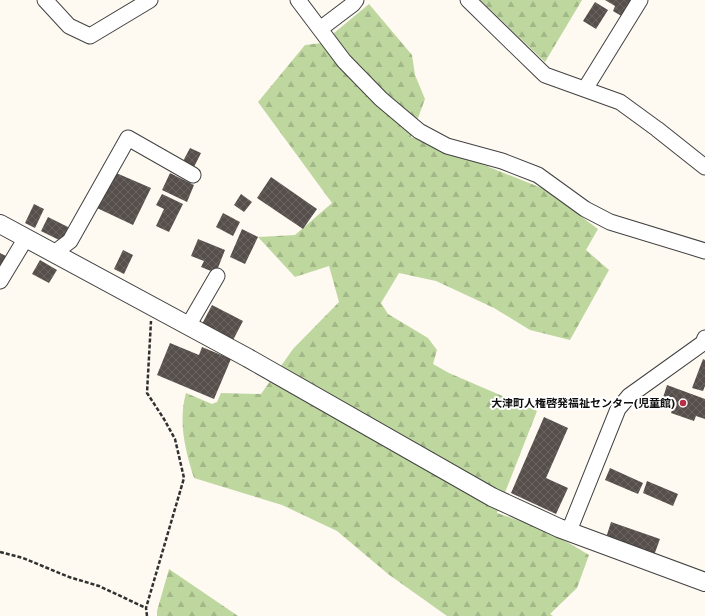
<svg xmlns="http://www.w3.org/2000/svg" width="705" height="616" viewBox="0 0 705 616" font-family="'Roboto Serif','Noto Sans JP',serif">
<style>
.forest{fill:url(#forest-firs)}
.building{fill:url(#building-cross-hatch)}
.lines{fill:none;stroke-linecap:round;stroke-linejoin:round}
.minor-casing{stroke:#424242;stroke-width:17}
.tertiary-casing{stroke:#424242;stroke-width:20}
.path{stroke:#313131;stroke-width:2.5;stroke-dasharray:4 2;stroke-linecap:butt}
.minor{stroke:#fff;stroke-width:15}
.tertiary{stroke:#fff;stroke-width:18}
.poi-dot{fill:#b63045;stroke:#fff;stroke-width:1.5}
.labels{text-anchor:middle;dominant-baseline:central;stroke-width:4;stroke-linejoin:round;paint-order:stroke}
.poi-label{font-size:11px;font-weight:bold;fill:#0f0f0f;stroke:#fff;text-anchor:end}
</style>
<defs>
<pattern id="forest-firs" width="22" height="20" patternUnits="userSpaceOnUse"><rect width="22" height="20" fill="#bed79e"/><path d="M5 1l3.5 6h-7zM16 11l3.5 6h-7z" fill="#a2b787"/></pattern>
<pattern id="building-cross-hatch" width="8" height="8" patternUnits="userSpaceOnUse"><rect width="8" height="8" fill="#574f4c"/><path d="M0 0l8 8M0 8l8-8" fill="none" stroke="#6a6461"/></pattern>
</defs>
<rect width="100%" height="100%" fill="#fefaf2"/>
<path class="forest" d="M480,0H582L545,62Z
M369,4L412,55L415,75L425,99L411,137L479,163L544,189L598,229L586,250L609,270L570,340L530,330L494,308L436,281L399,273L381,303L388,314L428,338L437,350L433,364L449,373L537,411L497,513C531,524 559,536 589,555L577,588L550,614L553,616H447L388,574L337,531L282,505L194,478C185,450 178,421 186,393L212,404L217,402L221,393L261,394L293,349L339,302L329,266L295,277L258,237L295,235L332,203L258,102L305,45L322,43Z
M169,569L238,616H157V611Z"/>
<path class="building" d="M605,0H633L623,17L613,11L615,6Z
M595,2L608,10L596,29L583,21Z
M190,148L201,153L192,171L181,165Z
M114,172L151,188L133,225L97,208Z
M170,173L194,185L187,202L162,190Z
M271,177L317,209L303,229L257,198Z
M162,194L183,204L169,232L156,226L164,209L156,205Z
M241,194L252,202L244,212L234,205Z
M34,204L44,209L35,228L25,223Z
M223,213L240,222L233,236L216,227Z
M48,217L70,228L63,242L41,231Z
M242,229L258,237L245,264L230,257Z
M198,239L225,250L216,273L201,267L204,261L191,256Z
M123,250L133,255L124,274L114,269Z
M0,253L8,257L0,270Z
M40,260L57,270L49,283L32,274Z
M212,305L243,321L232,342L201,326Z
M170,343L199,355L202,347L231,359L214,399L157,375Z
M703,359L705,360V386L703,391L692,388Z
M667,385L705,399V419L696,416L694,421L671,413L673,408L661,404Z
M544,417L568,428L546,478L568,488L556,514L511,493Z
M610,468L643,483L638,494L605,480Z
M647,481L678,494L673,506L643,493Z
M611,522L660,539L653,558L605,541Z"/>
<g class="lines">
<g class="minor-casing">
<path id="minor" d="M45,0L69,26L90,36L150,0
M298,0L344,61L381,99L419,131L447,146L502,161L538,175L585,209L610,222L705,251
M468,0L545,75L620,102L657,129L705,167
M320,29L353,4L356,0
M585,89L640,0
M54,253L70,241L128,138L193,175
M0,281L26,238
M188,326L217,276
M569,531L618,409L629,396L703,343L705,338"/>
</g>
<g class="tertiary-casing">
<path id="tertiary" d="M0,224L248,358L492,497L559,528L705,582"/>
</g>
<path class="path" d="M0,552L23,558L69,577L99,586L146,608
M147,616L146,608L184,478L175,439L164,419L147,393L151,321"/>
<use href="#minor" class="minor"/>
<use href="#tertiary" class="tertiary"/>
</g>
<circle class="poi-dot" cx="683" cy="403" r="4"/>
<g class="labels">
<g class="poi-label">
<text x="675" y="403">大津町人権啓発福祉センター(児童館)</text>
</g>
</g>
</svg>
